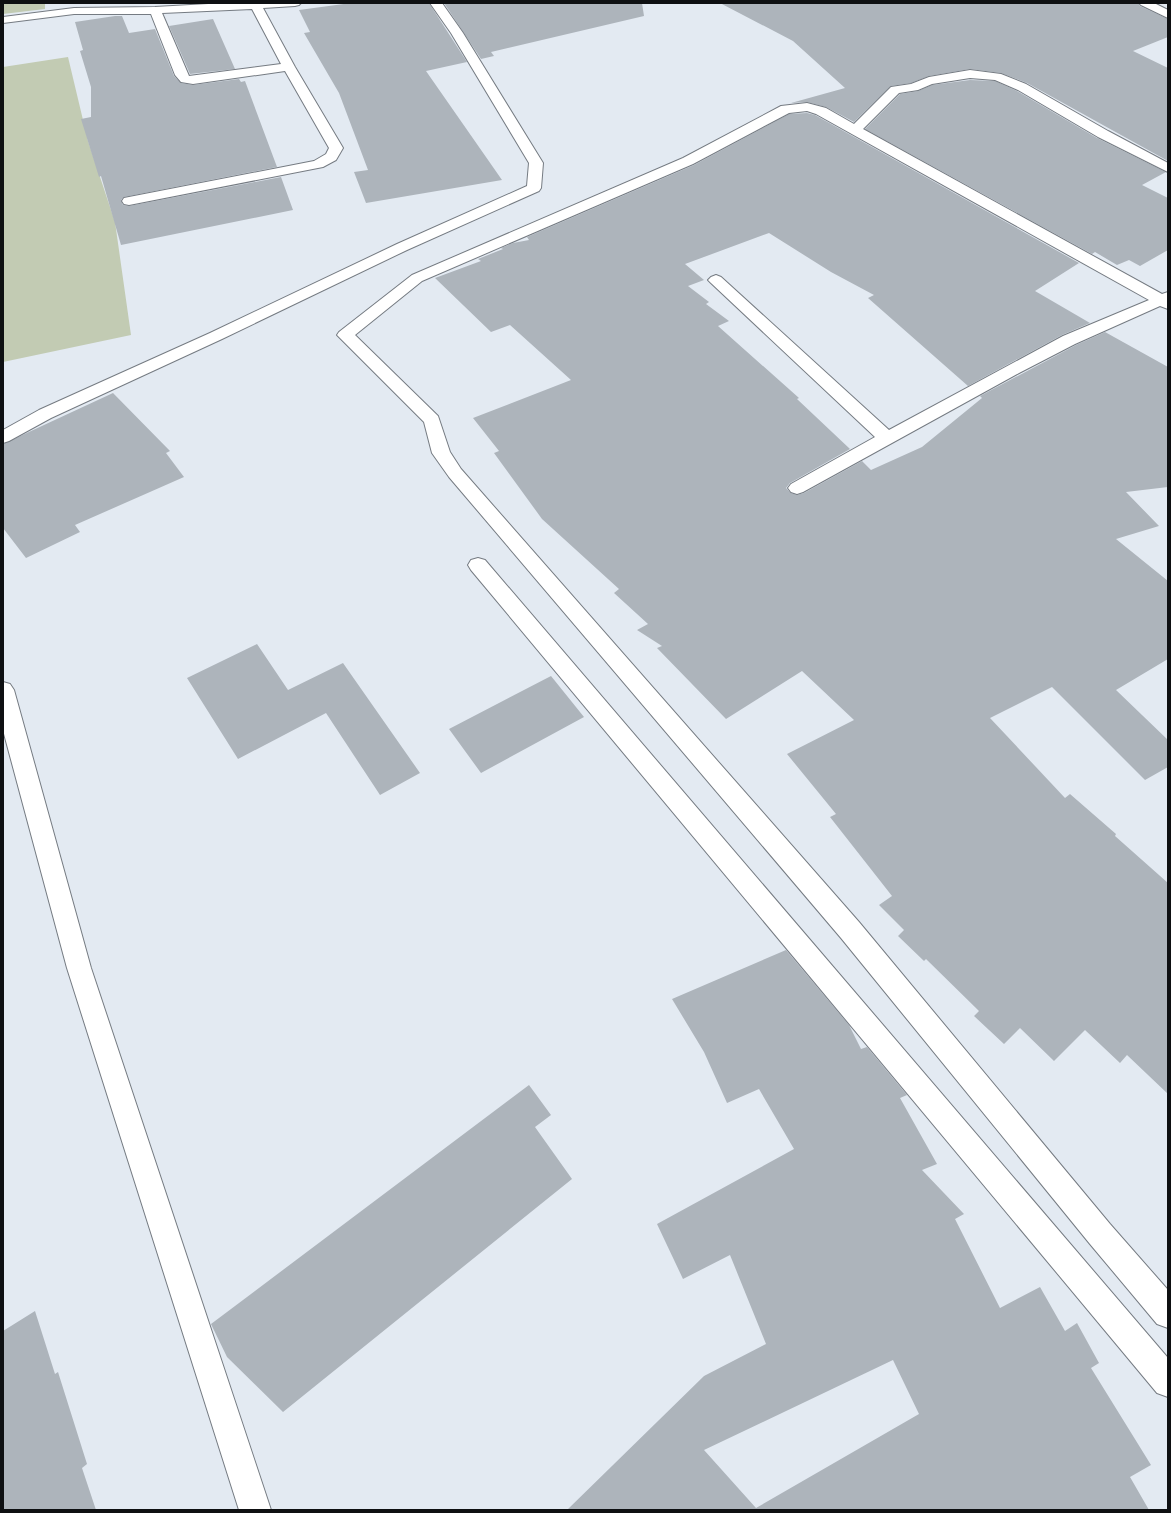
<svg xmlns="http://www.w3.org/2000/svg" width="1171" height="1513" viewBox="0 0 1171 1513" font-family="Signika,sans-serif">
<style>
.green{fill:#c2cbb3}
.building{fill:#adb4bb;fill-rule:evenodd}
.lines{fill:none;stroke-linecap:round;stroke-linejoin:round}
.minor-casing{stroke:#757b82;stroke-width:2}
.minor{fill:#fff;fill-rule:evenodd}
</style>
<rect width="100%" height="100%" fill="#e3eaf2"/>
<path class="green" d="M3,3H45V9L3,14Z
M68,57L88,141L115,222L131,335L3,362V67Z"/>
<path class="building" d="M351,3H429L467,62L426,71L502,180L366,203L354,172L368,170L339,93L304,33L310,32L299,10Z
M444,3H642L644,16L491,52L494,56L481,59Z
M720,3H1138L1140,6L1168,19V37L1133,51L1168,68V161L1027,83L1001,73L970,69L929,76L911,83L891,86L854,122L826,107L807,102L791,103L845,88L793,41Z
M115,16H122L129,33L155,29L174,76L181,83L193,85L239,79L241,82L245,81L277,167L124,197L121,200L123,205L129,206L281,177L293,210L121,245L101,176L99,177L81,119L91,117V87L80,51L83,50L75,22Z
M213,19L235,69L190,74L169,26Z
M970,80L995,81L1017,91L1097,138L1166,172L1142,185L1168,198V250L1140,266L1129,260L1117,265L1095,252L1092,254L865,129L900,94L918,91L932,85Z
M807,113L815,115L1079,263L1035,291L1090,323L1062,335L968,386L868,298L874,295L831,272L769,233L685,264L704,280L688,286L709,302L706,304L729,321L718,326L799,398L797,399L850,449L790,483L786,488L791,493L797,495L804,493L862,461L871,470L922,447L982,398L980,396L1076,345L1105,332L1168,367V487L1126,492L1159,526L1116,539L1168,581V659L1116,690L1168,740V767L1145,780L1052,687L990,718L1065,798L1070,794L1116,834L1115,836L1168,883V1094L1127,1055L1120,1063L1085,1030L1054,1061L1020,1028L1004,1044L974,1016L979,1011L926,959L924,961L898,936L904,930L879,905L892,896L830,817L836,814L787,754L854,720L802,671L726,719L657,648L662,646L637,630L648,624L614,593L619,589L542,519L494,453L499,451L473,418L571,380L510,325L491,332L435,278L481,261L478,259L503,249L501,248L513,243L529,240L527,237L694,165L789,114Z
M113,393L170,451L166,453L184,477L75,525L80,532L26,558L3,528V444Z
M257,644L288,690L343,663L420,773L380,795L326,713L238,759L187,678Z
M551,676L584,717L481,773L449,729Z
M786,950L849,1025L861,1049L867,1047L907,1095L900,1098L937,1164L922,1170L964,1214L955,1219L1000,1308L1040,1287L1065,1331L1077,1323L1099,1363L1091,1368L1151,1465L1130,1477L1149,1510H567L704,1376L766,1344L730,1255L683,1279L657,1224L794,1149L759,1089L727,1103L704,1052L672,999ZM893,1360L919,1414L756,1508L704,1450Z
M529,1085L551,1115L535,1127L572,1179L283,1412L227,1357L211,1324Z
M35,1311L55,1374L58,1372L87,1464L82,1468L96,1510H3V1331Z"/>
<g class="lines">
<g class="minor-casing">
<path id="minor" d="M226,3H301L299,5L295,6L263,8L295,67L343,148L336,160L323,167L129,205L124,204L122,201L124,198L129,197L314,161L326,154L329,148L285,71L193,84L181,82L175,75L151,14H74L3,23V17L74,8L155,7ZM252,9L281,64L189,76L162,13Z
M430,3H442L463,33L543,163L541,188L539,191L407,250L222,339L51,418L9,441L3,443V430L39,410L210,333L397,244L527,186L529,163L451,33Z
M1139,3H1154L1168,10V18L1141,5Z
M970,70L1001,74L1026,84L1108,131L1168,163V172L1098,137L1018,90L995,80L970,78L932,84L918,90L899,93L863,129L1162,294L1168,292V309L1160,306L1075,344L1019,373L803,492L797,494L791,492L788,488L791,484L875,437L711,283L708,280L711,277L716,275L721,277L889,430L1063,336L1149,300L816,114L807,111L789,113L693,164L422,281L355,335L438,416L450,452L461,469L859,922L1110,1224L1168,1290V1328L1157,1324L1090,1244L841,938L449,477L432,453L424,422L337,335L339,332L412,275L683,158L781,106L807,103L826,108L854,124L891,87L911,84L929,77Z
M478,558L485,560L1168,1358V1397L1157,1393L471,570L468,565L471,560Z
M3,682L10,684L14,690L91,968L271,1510H239L67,968L3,730Z"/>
</g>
<use href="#minor" class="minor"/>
</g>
<rect width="1171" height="1513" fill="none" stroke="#0e1012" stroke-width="8"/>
</svg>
